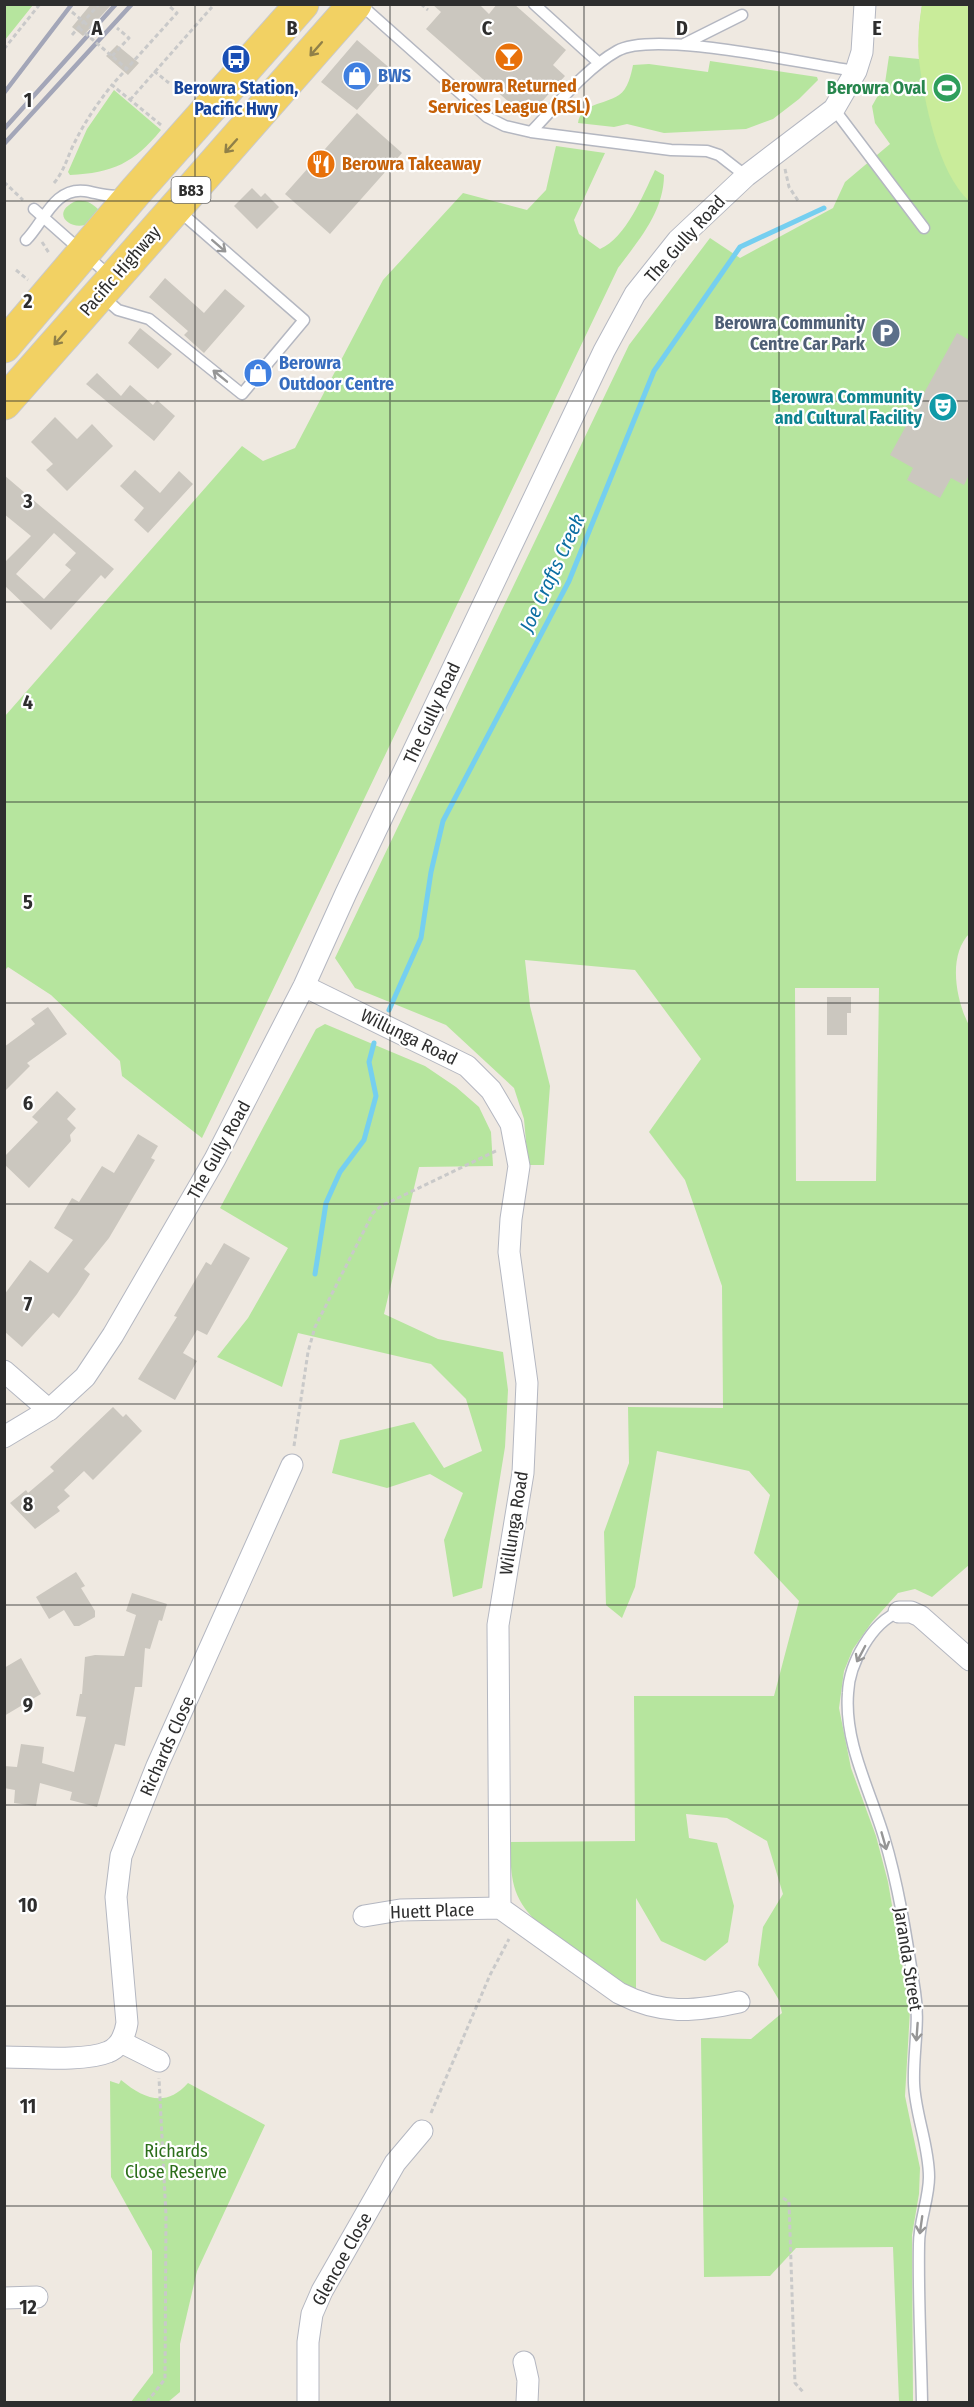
<svg xmlns="http://www.w3.org/2000/svg" width="974" height="2407" viewBox="0 0 974 2407" font-family="'Fira Sans Condensed',sans-serif">
<style>
.green{fill:#b6e59e;fill-rule:evenodd}
.pitch{fill:#c9ec9a}
.lines{fill:none;stroke-linecap:round;stroke-linejoin:round}
.stream{stroke:#75cff0;stroke-width:5}
.building{fill:#cbc7bf;fill-rule:evenodd}
.service-casing{stroke:#b4b7c1;stroke-width:13}
.minor-casing{stroke:#b4b7c1;stroke-width:23}
.primary-casing{stroke:#c9c9c9;stroke-width:35}
.path{stroke:#c9c9c9;stroke-width:3;stroke-dasharray:4.5 3;stroke-linecap:butt}
.service{stroke:#fff;stroke-width:10}
.minor{stroke:#fff;stroke-width:21}
.primary{stroke:#f2d163;stroke-width:33}
.rail{stroke:#a3a6b8;stroke-width:4.5}
.path-bridge{stroke:#c9c9c9;stroke-width:3;stroke-dasharray:4.5 3;stroke-linecap:butt}
.oneway{stroke:#908048}
.oneway2{stroke:#969696}
.grid{fill:none;stroke:#2e2e2e;stroke-width:1.5;stroke-opacity:0.55}
.labels{text-anchor:middle;dominant-baseline:central;stroke-width:4.5;stroke-linejoin:round;paint-order:stroke}
.shield{fill:#fff;stroke:#6d6d6d;stroke-width:1.5}
.shield-label{font-size:16px;font-weight:bold;fill:#2e2e2e}
.shop-label{font-size:18px;font-weight:bold;fill:#366cbe;stroke:#fff;text-anchor:start}
.food-label{font-size:18px;font-weight:bold;fill:#c56008;stroke:#fff}
.transit-label{font-size:18px;font-weight:bold;fill:#164399;stroke:#fff}
.leisure-label{font-size:18px;font-weight:bold;fill:#27864d;stroke:#fff;text-anchor:end}
.street-label{font-size:18px;fill:#2e2e2e;stroke:#fff}
.service-label{font-size:18px;font-weight:bold;fill:#4e5e75;stroke:#fff;text-anchor:end}
.culture-label{font-size:18px;font-weight:bold;fill:#0d838f;stroke:#fff;text-anchor:end}
.park-label{font-size:18px;fill:#2c6e1b;stroke:#fff}
.water-label{font-size:20px;font-style:italic;fill:#0d6fa3;stroke:#fff}
.grid-label{font-size:20px;text-anchor:middle;font-weight:bold;fill:#2e2e2e;stroke:#fff;stroke-width:4.5;stroke-linejoin:round;paint-order:stroke}
</style>
<rect width="100%" height="100%" fill="#efe9e1"/>
<path class="green" d="M5,4L33,5L5,40L4,5Z
M922,5H969L970,933C947,955 956,1002 970,1027L969,1565L932,1597L915,1589L898,1593L872,1622L853,1649L844,1671L839,1708L851,1768L876,1836L888,1882L910,2010L905,2096L920,2168L919,2194L912,2235L913,2402H899L893,2247L796,2248L770,2276L704,2277L701,2038L751,2039L782,2013L779,2000L758,1965L763,1927L783,1894L767,1841L727,1818L686,1814L689,1838L717,1843L734,1906L728,1942L705,1961L661,1941L636,1898V1990L621,1983L538,1923C511,1897 511,1878 510,1842L635,1841L634,1696H774L799,1601L754,1553L770,1495L749,1471L657,1451L635,1587L622,1618L606,1605L604,1532L629,1463L628,1407L723,1408L722,1286L685,1180L649,1132L701,1059L635,970L525,960L530,1006L550,1086L544,1165H528L524,1119L514,1088L446,1025L355,988L335,958L629,345L710,238L740,258L833,208L845,182L890,144L875,123L872,106L885,83L889,56L919,59V28ZM795,988H879L876,1181H796Z
M710,61L817,77L818,80L799,99L773,119L746,129L664,133L627,124L614,127L578,123C581,103 604,105 619,95C628,89 631,75 633,65L649,64L708,72Z
M114,90L161,130C134,163 113,173 70,175L68,172L87,129Z
M556,146L605,153L574,220L579,234L600,249C626,238 643,195 655,170L664,175C664,211 639,240 618,268L202,1138L122,1076L120,1061L51,995L8,967L5,970V716L242,446L263,461L295,448L383,280L463,193L527,210L546,190Z
M76,201C87,200 92,203 100,211C97,215 94,219 91,222C74,234 47,214 76,201Z
M325,1024L425,1066L456,1087L479,1107L491,1132L493,1166L419,1167L384,1314L438,1339L503,1352L508,1390L505,1447L482,1588L453,1597L444,1540L463,1493L430,1474L387,1488L332,1473L340,1440L414,1422L444,1468L482,1451L466,1399L431,1364L298,1333L282,1387L217,1357L248,1318L288,1248L220,1208L316,1029Z
M121,2080C144,2099 166,2108 188,2083L265,2125L197,2271L180,2344V2392L168,2402H131L153,2373L152,2251L111,2177L110,2081L119,2084Z"/>
<path class="pitch" d="M922,5H969V201C938,173 924,101 919,60C917,41 919,23 922,5Z"/>
<g class="lines">
<path class="stream" d="M389,1010L421,938L431,872L443,821L569,581L654,371L740,247L824,208
M315,1274L326,1203L340,1172L364,1140L376,1096L369,1062L374,1043"/>
</g>
<path class="building" d="M91,4H112L83,36L72,27Z
M432,4H479L489,14L497,4H514L566,50L553,65L565,76L527,118L426,29L441,12Z
M357,40L392,70L357,110L321,82Z
M117,45L139,63L128,75L106,56Z
M357,113L402,153L330,234L285,194Z
M252,188L261,197L265,193L279,207L257,229L234,206Z
M165,278L204,313L225,289L245,306L204,353L184,335L188,331L149,297Z
M140,328L172,354L158,369L128,343Z
M957,333L969,340V475L964,485L951,478L940,498L907,480L913,468L890,455Z
M97,373L121,396L130,385L153,405L157,400L175,416L154,441L86,384Z
M55,417L77,439L92,424L113,446L67,491L46,470L53,464L31,442Z
M135,470L160,493L179,471L193,484L148,533L134,520L144,508L120,486Z
M4,475L114,569L105,579L101,575L51,630L4,585V563L31,536L4,514ZM54,533L76,553L65,565L71,570L44,599L16,574Z
M827,997H851V1013H847V1035H827Z
M48,1007L67,1034L27,1063L30,1066L4,1092V1047L35,1024L31,1019Z
M57,1091L76,1109L67,1119L76,1128L70,1135L71,1141L29,1188L4,1164V1157L38,1122L32,1117Z
M138,1134L158,1146L151,1158L155,1160L109,1238L84,1269L90,1274L77,1294L59,1318L53,1313L22,1347L4,1331V1295L30,1260L48,1273L73,1240L54,1228L72,1198L79,1202L102,1166L114,1173Z
M224,1243L250,1258L207,1335L197,1330L183,1353L197,1361L175,1400L138,1379L177,1317L174,1316L206,1262L211,1265Z
M113,1407L123,1417L126,1414L142,1431L93,1480L84,1471L64,1490L70,1496L57,1507L60,1511L35,1529L10,1503L26,1490L28,1493L54,1471L50,1467Z
M76,1572L85,1586L81,1588L95,1611V1617L79,1626H74L64,1610L49,1619L36,1597Z
M132,1593L167,1604L162,1621L159,1620L150,1649L145,1648L142,1687H135L125,1746L115,1744L97,1807L70,1800L72,1792L40,1783L36,1806L14,1803L15,1790L4,1788V1766L17,1767L21,1744L44,1747L42,1763L74,1772L86,1717L76,1716L80,1694H82L85,1657L95,1655L124,1656L136,1615L126,1611Z
M21,1658L41,1694L4,1716V1668Z"/>
<g class="lines">
<g class="service-casing">
<path id="service" d="M360,4L487,117L505,126L531,132L671,150L707,151L719,155L746,176
M534,4L599,63
M684,44L742,15
M834,109L924,228
M531,132C557,105 585,69 617,51C655,29 808,65 856,71
M34,209L112,278
M26,240C44,222 54,187 85,191C98,193 109,198 123,195
M103,297L118,310L149,319L242,394L304,320L178,210
M899,1612C872,1622 849,1664 848,1693C844,1743 870,1790 884,1837C899,1887 907,1941 915,1992C920,2023 913,2052 914,2083C915,2114 929,2145 929,2177C929,2199 919,2221 919,2244C918,2297 921,2350 922,2402"/>
</g>
<g class="minor-casing">
<path id="minor" d="M304,986L467,1066L491,1090L511,1124L519,1166L511,1219L509,1252L527,1383L523,1473L498,1625L500,1908L619,1993C662,2015 693,2012 739,2002
M4,1371L49,1410
M4,1437L49,1410L85,1377L113,1335L215,1159L304,986L346,893L604,351L635,294L678,240L746,176L834,109L856,71L862,52L865,4
M899,1612H911L920,1616L970,1660
M364,1916L400,1910L500,1908
M121,2042L159,2061
M4,2057C32,2057 84,2062 108,2052C121,2047 125,2035 127,2023L116,1897L121,1856L157,1766L292,1465
M4,2298L37,2297
M524,2362L528,2380L527,2402
M308,2402V2342L312,2314L322,2291L395,2163L422,2131"/>
</g>
<g class="primary-casing">
<path id="primary" d="M4,346L136,191L302,4
M4,403L355,4"/>
</g>
<path class="path" d="M421,4L428,10
M72,12L91,28
M72,35L99,4
M4,49L40,4
M112,56L129,38L117,28
M154,71L169,83
M130,100L212,7
M161,125L112,85L177,13L167,4
M785,169L789,187L799,202
M4,182L23,200
M54,183C63,172 66,162 71,150C82,126 96,105 112,85
M42,242L49,253
M16,270L28,280
M294,1446L308,1352L315,1327L373,1213L381,1206L498,1150
M431,2113L490,1975L509,1939
M783,2198L789,2202L795,2383L803,2392
M147,2402L165,2379L166,2216L159,2078"/>
<use href="#service" class="service"/>
<use href="#minor" class="minor"/>
<use href="#primary" class="primary"/>
<path class="rail" d="M4,93L72,4
M4,129L116,4
M4,144L132,4"/>
<path class="path-bridge" d="M79,28L127,69"/>
</g>
<defs><path id="oneway-shaft" d="M-6 0H5M1.5-3L5.5 0L1.5 3" fill="none" stroke-width="1.6" stroke-linecap="round" stroke-linejoin="round" transform="scale(1.5)"/></defs>
<g class="oneway">
<use href="#oneway-shaft" transform="translate(316 49) rotate(131)"/>
<use href="#oneway-shaft" transform="translate(231 146) rotate(132)"/>
<use href="#oneway-shaft" transform="translate(60 338) rotate(131)"/>
</g>
<g class="oneway2">
<use href="#oneway-shaft" transform="translate(219 246) rotate(41)"/>
<use href="#oneway-shaft" transform="translate(220 376) rotate(-141)"/>
<use href="#oneway-shaft" transform="translate(861 1654) rotate(118)"/>
<use href="#oneway-shaft" transform="translate(884 1841) rotate(74)"/>
<use href="#oneway-shaft" transform="translate(917 2032) rotate(94)"/>
<use href="#oneway-shaft" transform="translate(921 2225) rotate(98)"/>
</g>
<path class="grid" d="M195,4V2402M390,4V2402M584,4V2402M779,4V2402M4,201H970M4,401H970M4,602H970M4,802H970M4,1003H970M4,1204H970M4,1404H970M4,1605H970M4,1805H970M4,2006H970M4,2206H970"/>
<defs>
<g id="bar-disc" transform="scale(1.5)"><circle r="9.5" fill="#e8710a" stroke="#fff"/><path d="M-6-5H6L.8 .8V4.5H3.5V6h-7V4.5H-.8V.8Z" fill="#fff"/></g>
<g id="bus-disc" transform="scale(1.5)"><circle r="9.5" fill="#1a4fb4" stroke="#fff"/><path d="M-5-6H5V4H4V6H2V4H-2V6H-4V4H-5ZM-3.5-4V0h7V-4ZM-3.5 1.2v1.5H-2V1.2ZM2 1.2v1.5H3.5V1.2Z" fill="#fff"/></g>
<g id="shop-disc" transform="scale(1.5)"><circle r="9.5" fill="#3f7fe0" stroke="#fff"/><path d="M-5-2.5h2.3a2.7 3.5 0 0 1 5.4 0H5L5.5 6h-11ZM-1.5-2.5h3a1.5 2.3 0 0 0-3 0Z" fill="#fff"/></g>
<g id="stadium-disc" transform="scale(1.5)"><circle r="9.5" fill="#2e9e5b" stroke="#fff"/><path d="M0-5a6.5 5 0 1 0 0 10a6.5 5 0 1 0 0-10ZM-3.5-1.8h7v3.6h-7Z" fill="#fff"/></g>
<g id="restaurant-disc" transform="scale(1.5)"><circle r="9.5" fill="#e8710a" stroke="#fff"/><path d="M-5-6h1v4h1v-4h1v4h1v-4h1v5L-1.5 .5V6h-2V.5L-5-1ZM5-6V6H3V1.5H1.5Q1.5-4 5-6Z" fill="#fff"/></g>
<g id="parking-disc" transform="scale(1.5)"><circle r="9.5" fill="#5c6f8a" stroke="#fff"/><path d="M-3.5-5.5H1a3.5 3.5 0 0 1 0 7H-1V5.5H-3.5ZM-1-3.4V-.6H.8a1.4 1.4 0 0 0 0-2.8Z" fill="#fff"/></g>
<g id="theatre-disc" transform="scale(1.5)"><circle r="9.5" fill="#0f9aa8" stroke="#fff"/><path d="M-5-5.5Q0-4 5-5.5V0Q5 5 0 6Q-5 5-5 0ZM-3.3-2.5H-1v1.5H-3.3ZM1-2.5H3.3v1.5H1ZM-2.8 1Q0 5.5 2.8 1Z" fill="#fff"/></g>
</defs>
<g fill-rule="evenodd">
<use href="#bar-disc" x="509" y="57"/>
<use href="#bus-disc" x="236" y="59"/>
<use href="#shop-disc" x="357" y="76"/>
<use href="#stadium-disc" x="947" y="88"/>
<use href="#restaurant-disc" x="321" y="164"/>
<use href="#parking-disc" x="886" y="333"/>
<use href="#shop-disc" x="258" y="373"/>
<use href="#theatre-disc" x="943" y="407"/>
</g>
<g class="labels">
<rect class="shield" x="171.5" y="177" width="39" height="26" rx="4.5"/>
<g class="shield-label">
<text x="191" y="190">B83</text>
</g>
<g class="shop-label">
<text x="378" y="76">BWS</text>
<text x="279" y="363">Berowra<tspan x="279" dy="21">Outdoor Centre</tspan></text>
</g>
<g class="food-label">
<text x="509" y="86">Berowra Returned<tspan x="509" dy="21">Services League (RSL)</tspan></text>
<text x="342" y="164" text-anchor="start">Berowra Takeaway</text>
</g>
<g class="transit-label">
<text x="236" y="88">Berowra Station,<tspan x="236" dy="21">Pacific Hwy</tspan></text>
</g>
<g class="leisure-label">
<text x="926" y="88">Berowra Oval</text>
</g>
<g class="street-label">
<text transform="translate(685 239) rotate(-48)">The Gully Road</text>
<text transform="translate(120 271) rotate(-49)">Pacific Highway</text>
<text transform="translate(432 713) rotate(-65)">The Gully Road</text>
<text transform="translate(409 1037) rotate(26)">Willunga Road</text>
<text transform="translate(219 1150) rotate(-61)">The Gully Road</text>
<text transform="translate(514 1523) rotate(-81)">Willunga Road</text>
<text transform="translate(167 1746) rotate(-66)">Richards Close</text>
<text transform="translate(432 1911) rotate(-2)">Huett Place</text>
<text transform="translate(908 1959) rotate(81)">Jaranda Street</text>
<text transform="translate(342 2259) rotate(-61)">Glencoe Close</text>
</g>
<g class="service-label">
<text x="865" y="323">Berowra Community<tspan x="865" dy="21">Centre Car Park</tspan></text>
</g>
<g class="culture-label">
<text x="922" y="397">Berowra Community<tspan x="922" dy="21">and Cultural Facility</tspan></text>
</g>
<g class="park-label">
<text x="176" y="2151">Richards<tspan x="176" dy="21">Close Reserve</tspan></text>
</g>
<g class="water-label">
<text transform="translate(552 573) rotate(-65)">Joe Crafts Creek</text>
</g>
</g>
<g class="grid-label">
<text x="97" y="35">A</text>
<text x="292" y="35">B</text>
<text x="487" y="35">C</text>
<text x="682" y="35">D</text>
<text x="877" y="35">E</text>
<text x="28" y="107">1</text>
<text x="28" y="308">2</text>
<text x="28" y="508">3</text>
<text x="28" y="709">4</text>
<text x="28" y="909">5</text>
<text x="28" y="1110">6</text>
<text x="28" y="1311">7</text>
<text x="28" y="1511">8</text>
<text x="28" y="1712">9</text>
<text x="28" y="1912">10</text>
<text x="28" y="2113">11</text>
<text x="28" y="2314">12</text>
</g>
<rect width="974" height="2407" fill="none" stroke="#2e2e2e" stroke-width="12"/>
</svg>
